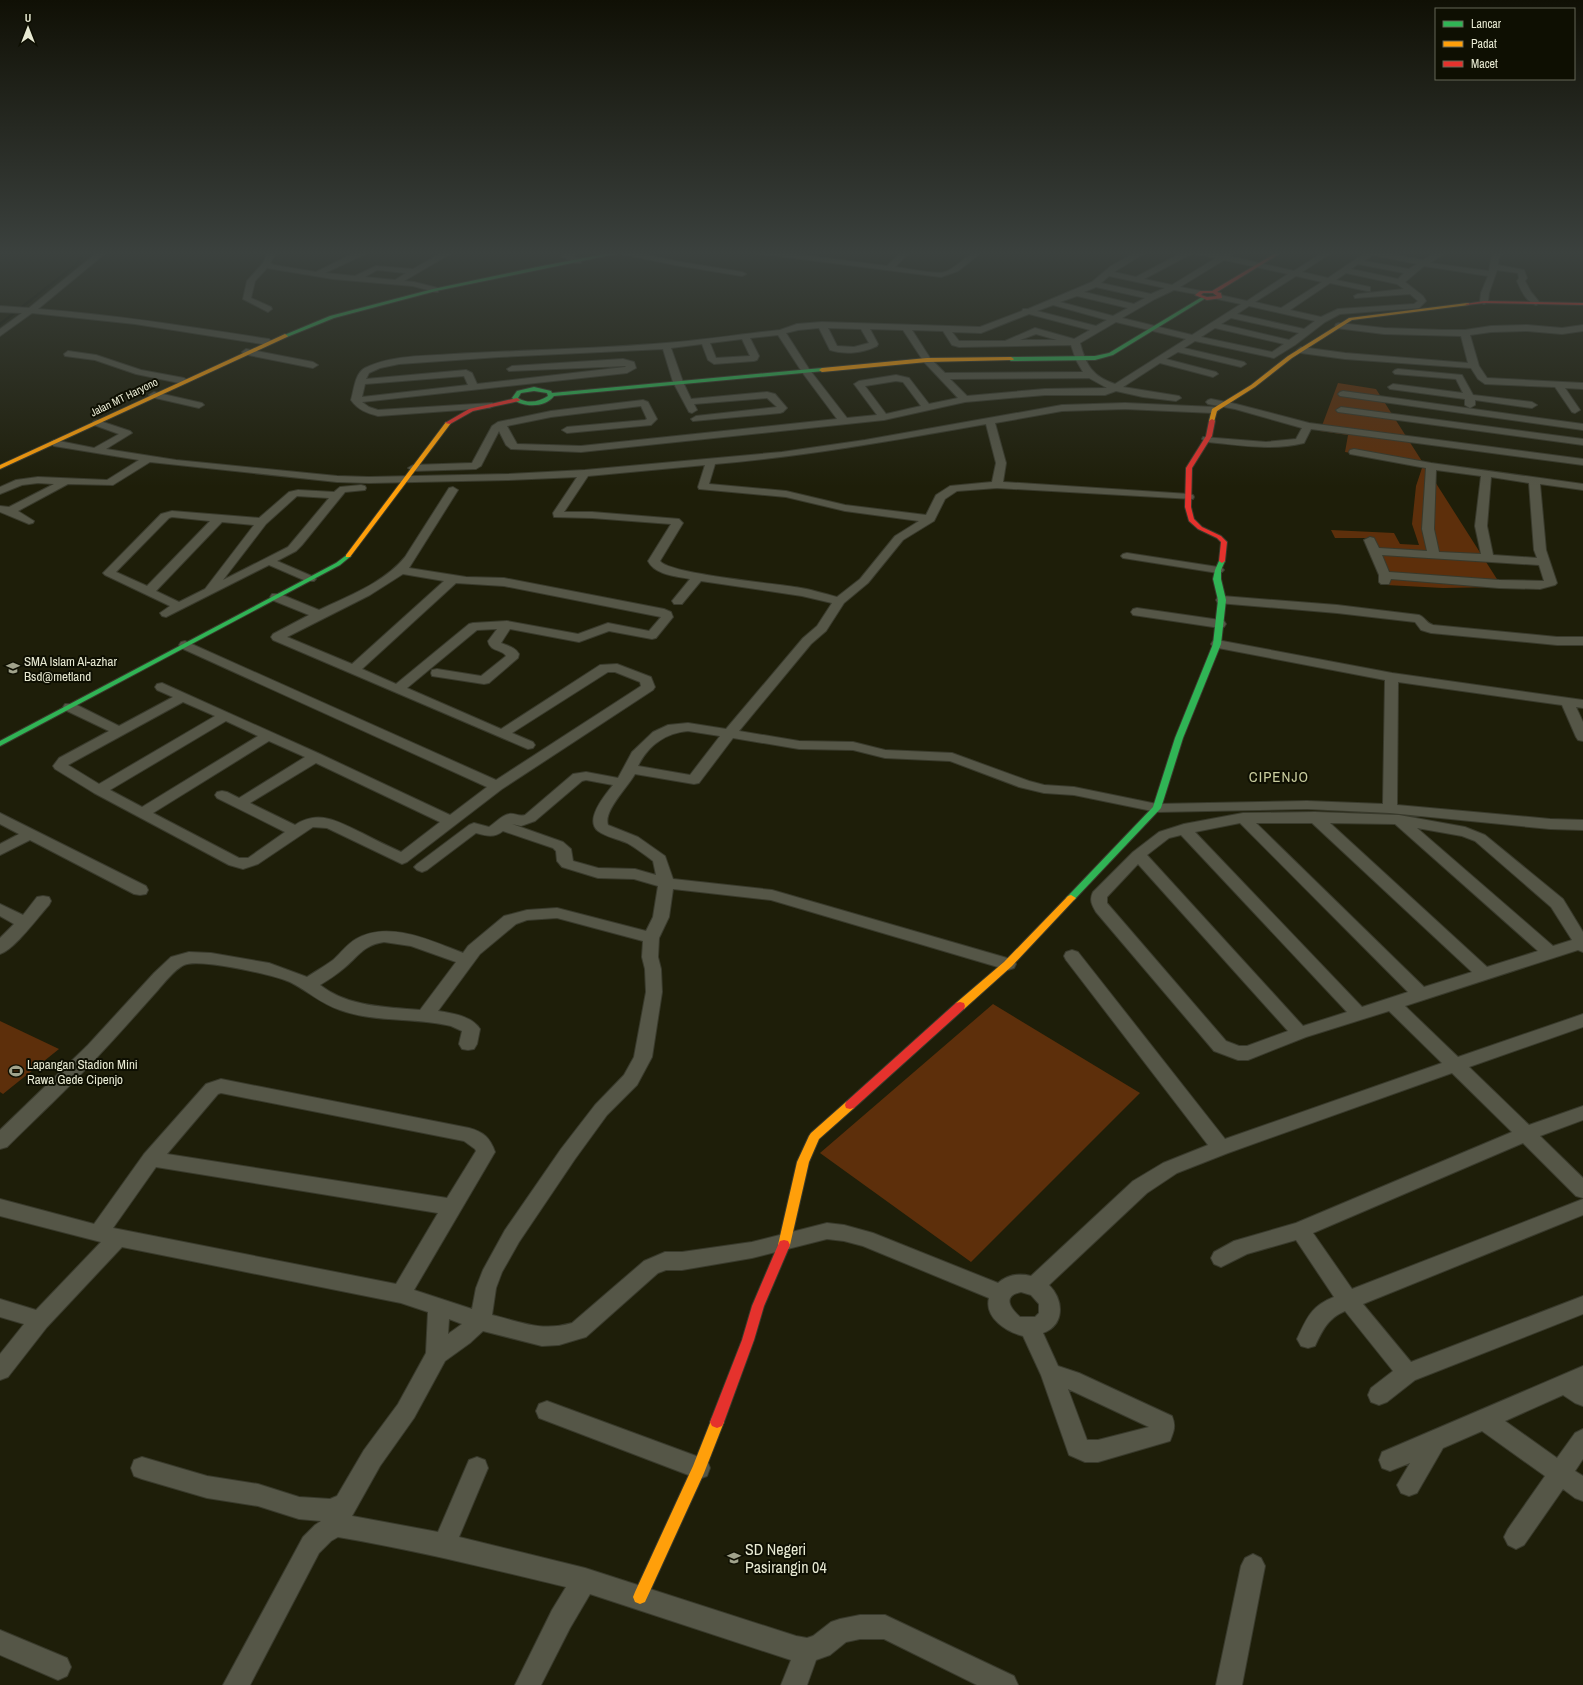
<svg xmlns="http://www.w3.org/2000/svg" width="1583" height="1685" viewBox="0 0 1583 1685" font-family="'Archivo Narrow',sans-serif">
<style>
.green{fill:#5d2f0b}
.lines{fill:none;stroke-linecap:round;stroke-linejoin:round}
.stream{stroke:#141505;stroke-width:2.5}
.street-casing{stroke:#393a2c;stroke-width:2}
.fast-casing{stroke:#393a2c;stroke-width:2}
.slow-casing{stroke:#393a2c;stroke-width:2}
.jam-casing{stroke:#393a2c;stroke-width:2}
.street{fill:#555647;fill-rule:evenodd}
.fast{fill:#30b455;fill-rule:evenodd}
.slow{fill:#ff9f0a;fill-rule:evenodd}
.jam{fill:#e5322d;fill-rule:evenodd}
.labels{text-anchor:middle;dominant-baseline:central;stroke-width:4;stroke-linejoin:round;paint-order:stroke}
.far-street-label{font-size:11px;fill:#e8ead3;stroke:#0e0f02}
.poi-label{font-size:13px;fill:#e8ead3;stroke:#0e0f02;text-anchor:start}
.quarter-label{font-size:15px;letter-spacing:1px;fill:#c8cc9e;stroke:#0e0f02}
.near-poi-label{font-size:16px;fill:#e8ead3;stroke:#0e0f02;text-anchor:start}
</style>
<rect width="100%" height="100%" fill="#1e1e09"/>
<path class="green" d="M1338,383L1376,389L1502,587L1443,588L1386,585L1368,538H1335L1331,530L1394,533L1400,544L1419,545L1412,524L1416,486L1423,465L1345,452L1348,435L1320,431Z
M993,1004L1140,1093L971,1262L820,1153Z
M0,1021L59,1049L3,1094L0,1092Z"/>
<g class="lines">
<path class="stream" d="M0,324L77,264L79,260L90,251"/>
<g class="street-casing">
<path id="street" d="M99,251H108L38,309C116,315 192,327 269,339L273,342L269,345L135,324L32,313L0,336V329L22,313L0,312V306L29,308Z
M269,251H277L270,263L274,265L316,272L358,251H365V254L325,273L355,276L376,266L413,269L445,251H455L404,281L414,282L438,288V292H435L413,286L333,279L267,268L255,281L251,298L271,307L272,309L268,312L243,299L247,281L263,263ZM377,270L406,273L395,280L365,277Z
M570,251H581L572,256L581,259V263H575L561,256Z
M622,251H631L675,261L742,272L746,274L742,276L675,265L622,254Z
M751,251H773L887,266L903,251H911L895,267C906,268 937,275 945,272C959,267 968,251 983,251L958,271L941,277L755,253Z
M1138,251H1148L1114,272L1136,277L1185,251H1205L1221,255L1228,251H1237L1229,256L1294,271L1325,251H1334L1302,272L1328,278L1365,253L1361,251H1377L1423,260L1439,251H1448L1430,263L1489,271C1492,257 1489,251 1507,251L1499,257L1498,265L1524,270L1527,278L1525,281L1531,292L1540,303L1536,305C1526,302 1521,290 1517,281L1519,278L1518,273L1497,270L1489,293L1488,302L1484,304L1480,302L1481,293L1488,276L1424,266L1405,282L1423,296L1426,301L1419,308L1340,314L1325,322L1295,345L1274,358L1195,341L1184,348L1244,362L1246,364L1241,367L1178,352L1166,359L1216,372L1218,374L1213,377L1160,363L1123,387L1179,396L1181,398L1176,401L1143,397L1116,391L1105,395H1045L965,402L884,420L581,452L511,449L506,445L499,431L481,466L476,469L413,471L408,468L413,465L472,463L492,426L498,422L551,411L643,400L648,402L657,419L651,425L567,433L562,430L567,427L645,420L647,419L641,406L551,417L507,426L517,444L581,446L837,419L802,372L778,335L750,338L759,356L757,360L754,361L714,364L708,360L702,344L671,348L683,382L691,399L767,392L775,394L787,408L783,412L780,413L693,421L691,419L696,416L777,407L767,398L694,404L697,410L692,413L689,412L673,382L663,349L499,357L399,364L380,368L369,373L366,379L466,370L472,373L477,384L625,367L626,366L509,371L507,369L512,366L623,359L634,362L636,368L627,373L362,402L369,407L378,410L492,403L494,405L492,407L489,408L378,416C367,413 358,410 351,400C354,390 355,373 365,368C391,355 425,356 454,354C525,350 595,349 666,343C704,340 742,334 780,330L797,324L822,322L980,327L1022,311L1023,309H1028L1092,282L1111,266ZM1193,253L1216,258L1172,285L1144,279ZM1373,255L1417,264L1409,269L1364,261ZM1224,260L1288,274L1247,301L1220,295H1217V299L1241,304L1192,335L1122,318L1155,299L1174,290L1201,295V291L1180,287ZM1358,264L1404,273L1398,279L1351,269ZM1346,273L1397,284L1404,289L1358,294L1354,296L1355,298L1410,294L1418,301L1414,304L1338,309L1321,317L1290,310L1330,283L1367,291H1370V287L1336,280ZM1109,276L1165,288L1151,294L1101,283ZM1296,276L1322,282L1281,308L1255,302ZM1096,287L1145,298L1134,304L1084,292ZM1077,296L1128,308L1113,316L1060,302ZM1053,305L1107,320L1096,326L1037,311ZM1249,306L1315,321L1304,329L1237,314ZM1029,314L1090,330L1074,339L1035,328L1005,341H959L952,332L981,333ZM1231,318L1299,333L1289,340L1221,324ZM1116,322L1186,339L1115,384C1092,376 1086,365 1080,343ZM819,328L830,350C845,355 863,353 877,346L878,344L870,329L903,330L924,362L958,398L929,404L909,378L896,375L859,381L854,384L877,415L847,418L809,369L786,333L798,330ZM828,328L861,329L869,343L854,347L837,346ZM1215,328L1284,344L1272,352L1201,337ZM912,330L943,331L952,345L959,347L1071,345L1076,360L1083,372L945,373L930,358ZM1036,334L1057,340H1020ZM742,339L750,356L716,358L710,343ZM464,376L468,385L362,397L365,384ZM1089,378L1107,388L1045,389L967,396L950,379ZM896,381L903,382L921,406L886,414L865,386Z
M1339,323L1384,328L1442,330H1465L1491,326L1527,325L1562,328L1583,325V331L1562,334L1527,331L1491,332L1470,335L1479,366L1487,378L1583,383V389L1565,388L1580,410L1575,413L1572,412L1555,387L1485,384L1478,379L1471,368L1345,359L1301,353L1297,350L1301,347L1345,353L1468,363L1461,336L1384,334L1336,328L1335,326L1336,324Z
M246,349L313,362L318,365L313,368L243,354L242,352Z
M68,351L96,355L141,370L184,378L189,381L184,384L136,374L95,360L65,356L64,354Z
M1398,369L1462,375L1473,395L1532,402L1537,405L1532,408L1475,400V405L1470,408L1465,405V399L1390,389L1388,387L1393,384L1463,393L1456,379L1395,374L1393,372L1395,370Z
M1343,391L1583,424V430L1340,396L1338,394L1340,392Z
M154,392L202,403L204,405L199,408L151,397L149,395Z
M1211,399L1236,404L1309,423L1583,459V465L1311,429L1304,443C1271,451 1240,445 1207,442L1202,439L1203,437L1266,442L1296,439L1302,428L1235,409L1208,404L1206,402L1208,400Z
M1125,403L1214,407L1219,410L1214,413L1125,409L1062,411L995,423L1006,463L1003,482L1189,494L1193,495L1194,497L1193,499L997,488L957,491L945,499L934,521L903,540L868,583L844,603L826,631L811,644L739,731L799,741L853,742L885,750L952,753L1029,781L1044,785L1074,787L1157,804L1307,801L1383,804L1385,680L1213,647L1211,644L1213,641L1217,640L1392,673L1583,700V708L1576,707L1583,722V741L1578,740L1576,737L1562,705L1398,682L1397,805L1550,819L1583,820V830L1550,829L1390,813L1307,809L1157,812L1074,795L1044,793L1019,787L950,761L885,758L853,750L799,749L733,738L699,783L694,784L635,774C628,787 603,811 608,825L638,837L665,856L673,879L772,890L1014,960L1016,964L1014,968L1008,970L771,900L673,889L669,917L659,938L658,957L661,969L662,992L652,1057L637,1085L607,1115L575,1159L519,1242L502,1272L496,1288L492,1315C522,1322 541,1332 572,1323L644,1261L665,1252H682L752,1242L827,1223L844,1225L873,1233L998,1283C1007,1275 1019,1273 1031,1276L1133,1181L1163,1163L1208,1145L1066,960L1064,956L1066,952L1072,950L1078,952L1225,1139L1442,1063L1389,1011L1306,1037L1248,1060H1238L1214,1051L1096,912C1092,905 1089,900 1093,892L1133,852L1159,832L1184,824L1243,813L1315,812L1399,815L1465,827L1485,835L1563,899L1583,932V952L1578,950L1405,1006L1458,1057L1583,1014V1027L1469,1067L1529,1125L1583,1106V1120L1540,1136L1583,1178V1198L1576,1196L1523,1143L1313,1233L1352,1289L1583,1199V1215L1363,1304L1411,1362L1583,1296V1314L1415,1380L1387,1402L1379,1405L1371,1402L1368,1395L1371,1388L1393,1371L1345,1311C1328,1318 1322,1331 1315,1346L1308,1348L1301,1346L1297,1339C1307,1318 1311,1306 1334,1297L1296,1240L1247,1254L1221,1267L1214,1264L1211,1258L1214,1252L1234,1241L1296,1223L1512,1132L1452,1073L1228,1153L1177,1173L1147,1193L1049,1285C1064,1300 1065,1325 1043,1333L1058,1366L1079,1373L1172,1416C1176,1426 1174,1431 1170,1441L1098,1462H1085L1069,1455L1041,1375L1023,1336C1007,1332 984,1318 989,1298L863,1246L844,1241L827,1239L752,1258L682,1270H666L658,1273L586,1337L579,1339L559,1345L542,1346L483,1331L470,1343L445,1361L414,1418L380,1466L352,1516L438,1532L469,1460L477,1457L485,1460L488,1468L459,1537L585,1568L796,1636L807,1638L813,1636L831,1622L840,1619L860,1615H885L1014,1676L1018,1685H977L884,1639H860L846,1642L830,1655L816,1660L807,1685H781L791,1660L590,1594L570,1628L541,1685H515L552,1610L566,1587C491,1569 415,1550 338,1537L331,1541L319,1553L250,1685H223L303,1537L315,1525L321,1521L299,1519L258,1506L207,1498L142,1479L134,1476L131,1468L134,1460L142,1457L207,1476L258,1484L299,1497L330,1499L337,1496L364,1450L398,1404L426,1353L428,1312L401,1303L122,1247L47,1327L8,1377L0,1380V1354L24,1324L0,1317V1299L36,1310L101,1242L0,1216V1199L94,1224L144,1154L206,1084L221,1079L469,1128C484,1132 490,1138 495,1152L414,1290L472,1309L476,1288L483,1270L505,1230L561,1149L595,1105L624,1075L634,1057L646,992L645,969L642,957L643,941L557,918L527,920L516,924L480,954L438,1011C451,1013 472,1016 480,1029L477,1044L474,1049L468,1050L462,1049L459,1044L462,1031L451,1026C414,1017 376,1023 340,1010C321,1004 308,991 290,982C274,975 199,958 184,965C175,969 164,983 158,990C139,1011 120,1033 101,1053C71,1086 38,1116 7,1147L0,1149V1130L88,1045L154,973L171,957L189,952L211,953L269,963L307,977C316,971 325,966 333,960C341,953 347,944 356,939C389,920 431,941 463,953L468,946L504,916L527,910L557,908L646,931L653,917L658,886L634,879L598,878L562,867L557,861L556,851L553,848L503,831C494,838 487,836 476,833L427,870L422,872L417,870L414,867L417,864L469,825L474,823L489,827C495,823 502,815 509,814C515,813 519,817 525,815L573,774L586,772L618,778L632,752L653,732L668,725L688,723L726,729L803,638L817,626L832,603L802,596L701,581L682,604H674L672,601L690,579C676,576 655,575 648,561L671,524L592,518L554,517L553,513L577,477L509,480L369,483L337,482L150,462L113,485L68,484L18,511L34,521L33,523L29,524L0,512V506L9,507L54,484L38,483L22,485L0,494V487L16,480L38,477L107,480L139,460L54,446L49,443L54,440L94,448L119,434L94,425L92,423L94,421L97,420L130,431L132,433L106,449L176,460L337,476L369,477L509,474L585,470L782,452L865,440L1062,405ZM986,424L996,463L992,482L950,486L936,495L926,515L845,505L786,491L709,484L715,464C807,456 896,440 986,424ZM705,465L698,487L699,489L786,497L845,511L919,521L895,536L860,579L837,597C825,594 813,590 801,588C779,584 669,574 660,561L683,523L679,519L592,512H564L588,476ZM688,731L720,736L690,775L638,766C648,746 665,733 688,731ZM586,780L613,785C605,795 584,820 598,831C606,837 618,839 627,843C636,848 645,855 653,861L656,875L635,869L598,868L573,861L571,849L563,842L512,824L521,826L535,821L582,781ZM1240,823L1408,992L1362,1007L1195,832ZM1256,823H1312L1472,972L1424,987ZM1330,823L1395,824L1538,951L1487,967ZM1417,828L1462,836L1475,841L1551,907L1572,940L1553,946ZM1181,835L1347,1012L1303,1026L1147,855L1169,838ZM1138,864L1288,1031L1247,1046H1239L1226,1041L1107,903V897ZM384,942L411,946L456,962L420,1010C386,1007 348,1007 320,985C328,980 336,975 343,969C358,957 363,945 384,942ZM221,1093L464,1141L475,1149L476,1151L447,1198L167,1154L218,1094ZM156,1167L438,1213L396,1284L113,1228ZM1021,1292L1031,1295L1039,1304V1313L1035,1317H1020C1010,1308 1002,1296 1021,1292ZM449,1319L462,1324L448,1334ZM1068,1389L1149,1427L1098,1440H1087Z
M1341,407L1583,439V445L1338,412L1336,410Z
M1354,449L1431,463L1583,484V490L1540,484L1546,550L1557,583L1555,585L1540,589L1499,588L1391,579L1389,584H1381L1379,582V575L1364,540L1370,537L1374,538L1379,548L1427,551L1422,529L1426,468L1350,454L1349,452L1350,450ZM1436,470L1481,476L1475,526L1481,554L1439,552L1434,529ZM1491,477L1529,483L1534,550L1537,558L1493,555L1487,526ZM1382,555L1539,565L1544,581L1499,580L1389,572Z
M361,485L365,486L366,488L365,490L345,492L302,545L296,551L277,561L314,577L316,579L314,581H306L269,565L166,617L162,616L160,613L170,606L105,575L103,573L161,514L172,511L259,518L289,492L298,490L334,492L340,487ZM297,496L329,498L288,547L223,580L266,524ZM172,517L210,521L147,586L116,572L169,518ZM222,522L254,525L205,589L179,602L156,591Z
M453,487L458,490L409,568L466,577L504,578L664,609L671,612L673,617L656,638L652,639L609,631L579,642L510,629L501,643C508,646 515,647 519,654L518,658L489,683L484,684L432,676L431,673L432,670L437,669L481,676L506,656C502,649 490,652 488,641L497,629L477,630L407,688L501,729L600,665L617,664L651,677L655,687L653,690L502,789L407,862L402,864L327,828L313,827L258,864L243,869L229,865L94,793L55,769L53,766L59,758L109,731L65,710L63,707L65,704H75L119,726L173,697L157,690L155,687L157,684L162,683L320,754L450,815L487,787L181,648L179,645L181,642L185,641L496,780L641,686L640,682L615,672H608L512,733L533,742L535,745L533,748L528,749L273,640L271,637L273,634L309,615L272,600L270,597L272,594H280L319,610C348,596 384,583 405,557L449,488ZM403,574L444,581L352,664L287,637L370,595ZM456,583L504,586L661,617L649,631L608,623L578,634L507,621L473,623L469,624L396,684L362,669ZM183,702L215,716L99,784L68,765ZM226,721L258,736L142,807L110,790ZM269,741L305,757L239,798L227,792L222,791L217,792L215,795L217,798L285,832L248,858H239L153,813ZM316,763L440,822L401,852C388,846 375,840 362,833C339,822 319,809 295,825L250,803Z
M1127,553L1218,567L1222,568L1224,570L1222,572L1218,573L1123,558L1121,556L1123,554Z
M1222,596L1337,605L1419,615C1425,617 1426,623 1433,625L1557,637H1583V645H1557L1431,633L1421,630L1415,622L1337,613L1218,603L1216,600L1218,597Z
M1137,608L1220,620L1224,621L1226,624L1224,627L1220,628L1133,615L1131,612L1133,609Z
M0,813L146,886L148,890L146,894L140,895L134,894L30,840L0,855V844L19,834L0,824Z
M43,896L49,897L51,901L49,905C38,917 15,949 0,954V938L14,924L0,916V904L23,915L37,897Z
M1583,1366V1406L1575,1403L1563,1395L1505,1421L1557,1458L1575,1433L1583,1429V1459L1575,1471L1583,1476V1501L1575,1498L1563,1489L1524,1545L1516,1549L1508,1545L1504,1537L1508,1529L1545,1476L1482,1431L1443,1448L1417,1493L1409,1496L1401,1493L1397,1485L1410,1463L1390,1471L1382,1468L1379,1460L1382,1452Z
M547,1401L707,1460L710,1468L707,1476L699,1479L539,1418L536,1411L539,1404Z
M1253,1554L1261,1558L1265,1566L1242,1685H1216L1241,1566L1245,1558Z
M0,1630L67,1658L71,1667L67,1676L58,1680L0,1655Z"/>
</g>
<g class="fast-casing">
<path id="fast" d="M620,251H630L436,291L334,318L287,337L282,336L330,316L433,289L537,267Z
M1202,297L1206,298L1113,355L1095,360L1011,361L1008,359L1011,357L1095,356L1109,353Z
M822,368L824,369V371L554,396C545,408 522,408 512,398L517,391L534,387L551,391L552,393ZM534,391L547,393L548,396C539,402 528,404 518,398L521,393Z
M348,554L351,556L340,565L0,746V741L336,563Z
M1222,559L1225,561L1221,570V579L1226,600L1221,644L1183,738L1161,808L1074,900H1068L1066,898L1068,896L1153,807L1175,738L1213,644L1218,600L1213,579L1215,570L1219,561Z"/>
</g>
<g class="slow-casing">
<path id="slow" d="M1467,303H1469V305L1352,320L1292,358L1255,387L1217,411L1214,422L1209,421L1212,409L1251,385L1288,356L1349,318Z
M285,334L288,336L287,337L0,469V465Z
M1011,357L1014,359L1013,360L927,362L822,372L819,370L822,368L927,358Z
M446,422L451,423L350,557H346V555Z
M1071,895L1076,898L1074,900L1012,966L964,1009H956L955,1006L956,1003L1004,962L1068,896Z
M850,1101L854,1102L855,1105L854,1108L819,1139L809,1162L790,1245L788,1249L784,1250L780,1249L778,1245L797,1162L809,1136L811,1133L846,1102Z
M717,1416L722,1418L724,1422L704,1473L645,1602L640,1604L635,1602L633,1597L635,1592L693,1466L712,1418Z"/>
</g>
<g class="jam-casing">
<path id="jam" d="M1279,251H1284L1217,292L1221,293L1222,298L1207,300L1195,295L1200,291H1212ZM1203,293H1213L1217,296L1207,297L1201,295Z
M1484,301L1583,303V305L1484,303L1467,305L1465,304Z
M517,398L520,400L519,401L473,411L450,424L445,423L469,409Z
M1212,419L1215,421L1212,436L1192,468L1191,507L1194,519L1202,527L1221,536L1227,542L1225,561L1222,563L1219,561L1221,542L1217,538L1198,529L1189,521L1185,507L1186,468L1206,436L1209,421Z
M960,1002L964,1003L965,1006L964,1009L854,1108L850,1109L846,1108L845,1105L846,1102L956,1003Z
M784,1240L788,1241L790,1245L764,1306L754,1340L724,1422L722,1426L717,1428L712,1426L710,1422L742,1340L752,1306L778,1245L780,1241Z"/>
</g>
<use href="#street" class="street"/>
<use href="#fast" class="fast"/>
<use href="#slow" class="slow"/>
<use href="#jam" class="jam"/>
</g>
<linearGradient id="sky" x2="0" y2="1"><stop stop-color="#101005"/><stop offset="0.52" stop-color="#3b413e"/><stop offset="1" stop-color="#3b413e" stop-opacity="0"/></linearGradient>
<rect width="1583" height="487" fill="url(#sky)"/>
<defs>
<g id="school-bare" transform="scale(1.08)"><path d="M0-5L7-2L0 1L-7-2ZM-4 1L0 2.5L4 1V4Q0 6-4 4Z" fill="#a1a38c" stroke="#0e0f02" stroke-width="2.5" paint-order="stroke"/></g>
<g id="stadium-bare" transform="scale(1.08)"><path d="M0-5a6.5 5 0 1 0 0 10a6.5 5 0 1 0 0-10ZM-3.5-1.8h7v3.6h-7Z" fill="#a1a38c" stroke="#0e0f02" stroke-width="2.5" paint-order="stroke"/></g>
</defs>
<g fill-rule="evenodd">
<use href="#school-bare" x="13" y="668"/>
<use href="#stadium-bare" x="16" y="1071"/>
<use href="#school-bare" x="734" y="1558"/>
</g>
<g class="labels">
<g class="far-street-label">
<text transform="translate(124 397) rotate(-26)">Jalan MT Haryono</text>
</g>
<g class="poi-label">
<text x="24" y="661">SMA Islam Al-azhar<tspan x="24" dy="15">Bsd@metland</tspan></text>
<text x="27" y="1064">Lapangan Stadion Mini<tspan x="27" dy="15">Rawa Gede Cipenjo</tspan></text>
</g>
<g class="quarter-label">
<text x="1279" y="776">CIPENJO</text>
</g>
<g class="near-poi-label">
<text x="745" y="1549">SD Negeri<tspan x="745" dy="18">Pasirangin 04</tspan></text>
</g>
</g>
<rect x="1435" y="8" width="140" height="72" fill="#0e0f02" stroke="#656756"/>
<rect x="1443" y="21" width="20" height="6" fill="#30b455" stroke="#656756"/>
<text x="1471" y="28" font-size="12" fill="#e8ead3">Lancar</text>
<rect x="1443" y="41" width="20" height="6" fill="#ff9f0a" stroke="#656756"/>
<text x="1471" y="48" font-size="12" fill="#e8ead3">Padat</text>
<rect x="1443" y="61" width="20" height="6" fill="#e5322d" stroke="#656756"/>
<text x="1471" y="68" font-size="12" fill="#e8ead3">Macet</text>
<g transform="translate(28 28)" stroke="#0e0f02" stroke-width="3" paint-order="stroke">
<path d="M0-3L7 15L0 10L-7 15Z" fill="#e8ead3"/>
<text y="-6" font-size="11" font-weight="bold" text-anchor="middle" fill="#e8ead3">U</text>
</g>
</svg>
